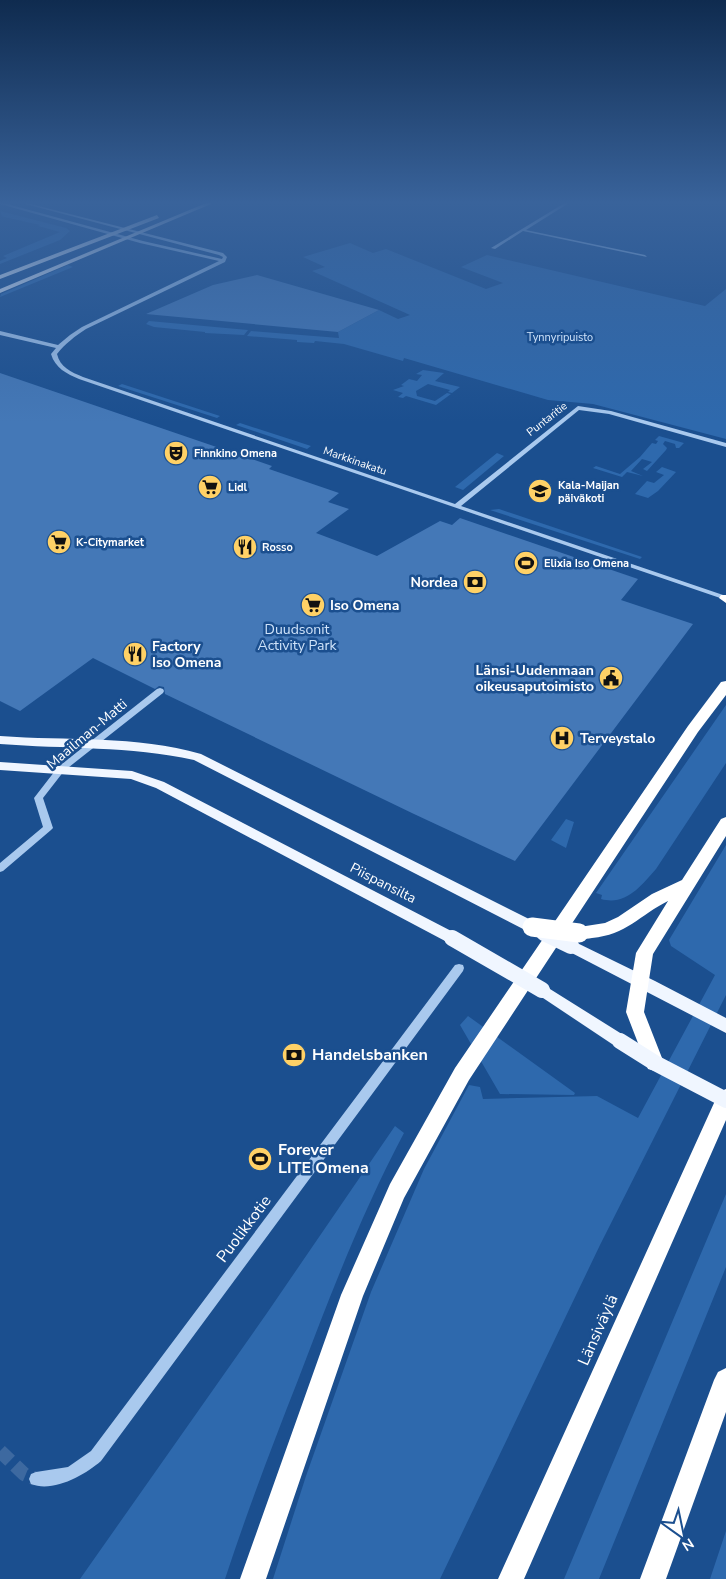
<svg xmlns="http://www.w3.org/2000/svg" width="726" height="1579" viewBox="0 0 726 1579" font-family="'Nunito Sans',sans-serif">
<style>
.green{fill:#2e69ad}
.building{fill:#4478b7}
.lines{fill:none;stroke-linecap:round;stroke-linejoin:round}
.minor-tunnel{stroke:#3d69a0;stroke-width:14;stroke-dasharray:14 7;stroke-linecap:butt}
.minor{fill:#a9c9ee;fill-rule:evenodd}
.major{fill:#f0f6ff;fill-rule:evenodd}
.highway{fill:#fff;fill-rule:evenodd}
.major-bridge{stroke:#f0f6ff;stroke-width:16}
.highway-bridge{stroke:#fff;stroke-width:19}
.labels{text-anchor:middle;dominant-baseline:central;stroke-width:5;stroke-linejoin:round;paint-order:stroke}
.far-park-label{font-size:11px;fill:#cfe3fa;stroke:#1b4f8f}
.far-street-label{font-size:11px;fill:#fff;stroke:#1b4f8f}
.far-poi-label{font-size:11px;font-weight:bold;fill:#fff;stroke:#1b4f8f;text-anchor:start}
.poi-label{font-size:14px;font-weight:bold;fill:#fff;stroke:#1b4f8f;text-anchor:start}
.park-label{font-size:14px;fill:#cfe3fa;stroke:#1b4f8f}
.street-label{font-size:14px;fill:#fff;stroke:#1b4f8f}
.near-poi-label{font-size:16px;font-weight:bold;fill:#fff;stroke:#1b4f8f;text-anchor:start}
.near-street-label{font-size:16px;fill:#fff;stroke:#1b4f8f}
</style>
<rect width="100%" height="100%" fill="#1b4f8f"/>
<path class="green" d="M0,211L66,228L70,231L60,240L0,264V261L7,258L3,256L60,232L38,226L40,225L0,216H2Z
M350,243L373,253L386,249L486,289L503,283L461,267L487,255L705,306L726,289V439L593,404L548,400L404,358L403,361L344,344L315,341L314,343L297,342V340L247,336L251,331L339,338L338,332L379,310L398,319L410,315L312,271L325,267L303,257Z
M68,265L73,267L0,297L1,294Z
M149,321L248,330L244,335L205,333V332L154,327L146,324Z
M423,370L444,373L435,381L460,387L452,393L448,392L450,390L428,384L416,391L417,396L435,401L447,393L451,394L436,405L406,396L403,398L398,397L403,393L393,390L404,386L401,385L409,379L417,381L422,375L416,374Z
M122,384L220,416L217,418L118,386Z
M240,423L311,446L307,449L236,425Z
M659,436L684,443L679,448H676L675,444L665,441L663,444L667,448L666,450L647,471L643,469L652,462L642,459L631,471L643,476L627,472L622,477L593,468L596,466L620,474L640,457L652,443L656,444L658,441L655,440Z
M497,453L504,456L463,490L455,487Z
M662,467L676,472L658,491L648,498L635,494L647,481L654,483L664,475L656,472Z
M499,509L642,557L640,559L490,510Z
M726,705V763L656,869C641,886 626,906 601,899L602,895L596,893Z
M566,819L574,822L566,848L551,840Z
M726,845V995L600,1245L440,1579H273L306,1476L371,1292L424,1169L469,1085L480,1087L483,1099L597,1096L638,1118L715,975L671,946L669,940Z
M468,1016L575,1093L574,1095L500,1094L460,1025Z
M395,1126L404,1133C362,1212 330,1296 298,1380C272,1446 247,1512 225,1579H80L267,1313Z
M726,1194V1267L599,1579H564Z
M726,1531V1579H710Z"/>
<path class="building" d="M257,275L379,310L338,332L146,314L213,285Z
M0,373L272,466L269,469L339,493L328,502L349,509L316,533L377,556L440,521L452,525L460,518L638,579L621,600L693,624L515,861L414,814L165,694L164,687L159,686L155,689L93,658L20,711L0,701Z"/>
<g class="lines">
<path class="minor-tunnel" d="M0,1451L24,1474L36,1479"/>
<path class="minor" d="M14,201H19L223,253L227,257L225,262L86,329C75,336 65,344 57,354C60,367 71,372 83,377L455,504L578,406L611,411L726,443V447L609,414L579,410L461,506L726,596V600L79,379C67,374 55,368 51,354L56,348L0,335V331L58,345L70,335L82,327L219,261L140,243L0,204V202L143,241L222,259L223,257L219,255Z
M568,201H572L526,230L645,255L647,257L523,231L495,249L491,248Z
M160,688L163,689L164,691L163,693L64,771L43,798L53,828L51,830L3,871L0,872V863L43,827L34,798L58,767L157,689Z
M459,964L463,965L464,968L463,971L101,1461C85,1475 53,1493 31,1484L29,1479L31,1474L36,1472L68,1467L91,1451L455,965Z"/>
<path class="major" d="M211,201H218L0,293V289Z
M157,215L159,218L0,279V275Z
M0,736C67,741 136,735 201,754L537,923L539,927L537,931L532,933L527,931L194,760C130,746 65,749 0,744Z
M0,762L132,771L164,782L457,934L459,938L457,942L452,944L447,942L156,788L131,779L0,770Z
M571,940L655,981L726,1018V1033L566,950L564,946L566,942Z
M542,984L625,1036L628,1041L625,1046L620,1048L615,1046L537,994L535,990L537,986Z"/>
<path class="highway" d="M721,595H726V603L719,598Z
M726,681V695L698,732L469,1080L404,1198L363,1296L266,1579H240L341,1295L390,1184L455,1068L688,726L721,682Z
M726,817V836L653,954L644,1012L664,1063L662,1069L655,1071L648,1069L626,1012L636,953L668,901C640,915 626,935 592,938C585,939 580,940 573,938L570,933L573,928L605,923L618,917L652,894L682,880L721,819Z
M726,1089V1120L524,1579H498L719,1092Z
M726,1368V1412L666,1579H640L714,1380L718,1372Z"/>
<path class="major-bridge" d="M544,933L571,946
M452,938L542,990
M620,1041L655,1063L726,1100"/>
<path class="highway-bridge" d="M532,927L579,933"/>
</g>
<linearGradient id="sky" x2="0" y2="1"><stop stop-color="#0f2b4f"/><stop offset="0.48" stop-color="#39639b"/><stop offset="1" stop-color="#39639b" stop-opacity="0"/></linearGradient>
<rect width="726" height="422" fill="url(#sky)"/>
<defs>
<g id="theatre-disc" transform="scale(1.25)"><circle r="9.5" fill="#ffd166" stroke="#1b4f8f"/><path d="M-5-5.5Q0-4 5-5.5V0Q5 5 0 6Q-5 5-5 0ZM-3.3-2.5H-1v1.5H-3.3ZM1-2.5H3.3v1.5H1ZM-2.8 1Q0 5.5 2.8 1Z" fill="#111"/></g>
<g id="supermarket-disc" transform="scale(1.25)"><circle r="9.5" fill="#ffd166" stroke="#1b4f8f"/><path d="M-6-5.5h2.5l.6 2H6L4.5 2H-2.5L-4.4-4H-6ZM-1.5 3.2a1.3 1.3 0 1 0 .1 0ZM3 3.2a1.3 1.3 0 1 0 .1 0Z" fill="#111"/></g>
<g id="school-disc" transform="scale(1.25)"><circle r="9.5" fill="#ffd166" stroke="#1b4f8f"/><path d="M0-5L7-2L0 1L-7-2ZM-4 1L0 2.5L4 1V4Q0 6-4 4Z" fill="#111"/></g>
<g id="restaurant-disc" transform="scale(1.25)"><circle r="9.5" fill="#ffd166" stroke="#1b4f8f"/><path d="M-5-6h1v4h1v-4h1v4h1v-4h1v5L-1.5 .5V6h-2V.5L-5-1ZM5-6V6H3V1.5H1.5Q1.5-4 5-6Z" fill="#111"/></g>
<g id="stadium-disc" transform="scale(1.25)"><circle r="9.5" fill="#ffd166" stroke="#1b4f8f"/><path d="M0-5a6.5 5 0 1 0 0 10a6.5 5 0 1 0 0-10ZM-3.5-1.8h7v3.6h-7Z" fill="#111"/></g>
<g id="bank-disc" transform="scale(1.25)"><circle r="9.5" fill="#ffd166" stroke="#1b4f8f"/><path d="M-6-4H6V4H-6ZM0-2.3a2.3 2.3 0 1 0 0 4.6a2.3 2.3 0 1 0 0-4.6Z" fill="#111"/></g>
<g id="civic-disc" transform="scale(1.25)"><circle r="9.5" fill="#ffd166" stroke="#1b4f8f"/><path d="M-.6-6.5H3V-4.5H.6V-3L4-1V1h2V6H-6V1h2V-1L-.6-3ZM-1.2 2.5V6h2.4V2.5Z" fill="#111"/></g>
<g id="hospital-disc" transform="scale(1.25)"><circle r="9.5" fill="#ffd166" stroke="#1b4f8f"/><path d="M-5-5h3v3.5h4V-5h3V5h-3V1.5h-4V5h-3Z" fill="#111"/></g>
</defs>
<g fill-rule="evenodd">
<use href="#theatre-disc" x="176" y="453"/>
<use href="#supermarket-disc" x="210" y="487"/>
<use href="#school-disc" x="540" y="491"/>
<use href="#supermarket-disc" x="59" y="542"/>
<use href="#restaurant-disc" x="245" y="547"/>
<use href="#stadium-disc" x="526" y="563"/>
<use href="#bank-disc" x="475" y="582"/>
<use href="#supermarket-disc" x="313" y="605"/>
<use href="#restaurant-disc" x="135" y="654"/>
<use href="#civic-disc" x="611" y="678"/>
<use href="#hospital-disc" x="562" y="738"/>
<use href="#bank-disc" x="294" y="1055"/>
<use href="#stadium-disc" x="260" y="1159"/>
</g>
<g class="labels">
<g class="far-park-label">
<text x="560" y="337">Tynnyripuisto</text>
</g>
<g class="far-street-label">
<text transform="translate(547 419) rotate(-38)">Puntaritie</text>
<text transform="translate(355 461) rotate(19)">Markkinakatu</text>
</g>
<g class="far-poi-label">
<text x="194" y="453">Finnkino Omena</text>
<text x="558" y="485">Kala-Maijan<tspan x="558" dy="13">päiväkoti</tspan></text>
<text x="228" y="487">Lidl</text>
<text x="76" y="542">K-Citymarket</text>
<text x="262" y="547">Rosso</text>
<text x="544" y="563">Elixia Iso Omena</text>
</g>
<g class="poi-label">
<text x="458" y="582" text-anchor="end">Nordea</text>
<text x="330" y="605">Iso Omena</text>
<text x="152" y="646">Factory<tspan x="152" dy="16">Iso Omena</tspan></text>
<text x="594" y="670" text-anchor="end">Länsi-Uudenmaan<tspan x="594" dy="16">oikeusaputoimisto</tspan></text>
<text x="580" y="738">Terveystalo</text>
</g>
<g class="park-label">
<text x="297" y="629">Duudsonit<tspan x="297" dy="16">Activity Park</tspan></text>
</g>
<g class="street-label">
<text transform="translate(87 734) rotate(-40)">Maailman-Matti</text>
<text transform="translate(383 883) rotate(27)">Piispansilta</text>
</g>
<g class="near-poi-label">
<text x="312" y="1055">Handelsbanken</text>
<text x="278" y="1150">Forever<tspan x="278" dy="18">LITE Omena</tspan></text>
</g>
<g class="near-street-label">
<text transform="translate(244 1229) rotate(-53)">Puolikkotie</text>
<text transform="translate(598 1330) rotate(-66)">Länsiväylä</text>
</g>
</g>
<g transform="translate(681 1534) rotate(147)" stroke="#1b4f8f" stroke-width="4" paint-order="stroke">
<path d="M0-4L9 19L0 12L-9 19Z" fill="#ffffff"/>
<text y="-8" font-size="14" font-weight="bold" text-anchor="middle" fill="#ffffff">N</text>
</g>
</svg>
